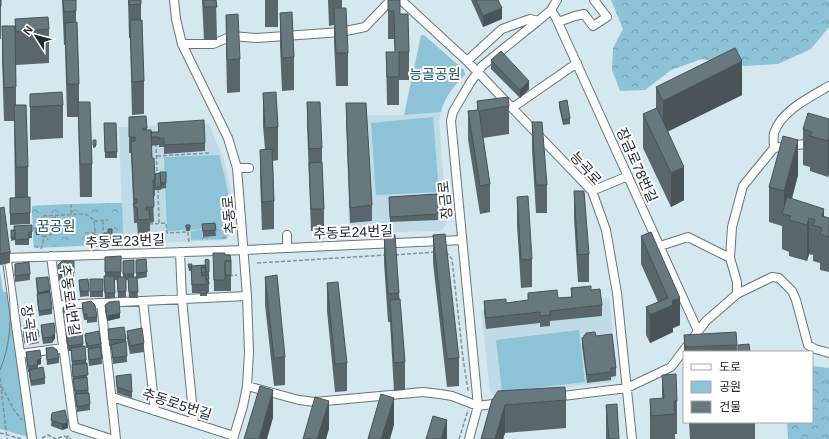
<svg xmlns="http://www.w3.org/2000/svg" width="829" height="439" viewBox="0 0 829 439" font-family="Arial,'Noto Sans KR',sans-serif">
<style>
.built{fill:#c0dbe5}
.green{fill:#8cc3d7}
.forest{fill:url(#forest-crowns)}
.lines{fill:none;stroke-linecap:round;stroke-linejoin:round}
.minor-casing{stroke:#66767d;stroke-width:10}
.path{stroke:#839196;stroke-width:1.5;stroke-dasharray:4 2;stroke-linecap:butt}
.minor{stroke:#fff;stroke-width:8}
.tram{stroke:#6f7b80;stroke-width:1}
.path-bridge{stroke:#839196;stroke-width:1.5;stroke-dasharray:4 2;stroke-linecap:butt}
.wall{fill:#59676c}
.shaded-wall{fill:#485458}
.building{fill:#67787e;stroke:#485458}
.labels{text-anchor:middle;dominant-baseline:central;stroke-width:4;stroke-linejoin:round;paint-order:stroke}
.park-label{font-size:14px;fill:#1e5161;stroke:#fff}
.street-label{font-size:14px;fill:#21282b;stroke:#fff}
</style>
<defs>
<pattern id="forest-crowns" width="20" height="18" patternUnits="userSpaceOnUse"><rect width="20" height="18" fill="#8cc3d7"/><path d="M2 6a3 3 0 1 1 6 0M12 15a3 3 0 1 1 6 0" fill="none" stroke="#729eaf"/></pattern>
</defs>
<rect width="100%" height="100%" fill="#d5e8ef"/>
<path class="built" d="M441,112L439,120L447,224L441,231L349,233L346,115H404Z
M209,124L224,160L231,192L233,230L226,240L123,244L119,127Z
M609,298L617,375L613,382L494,396L490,391L481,311Z"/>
<path class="green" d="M421,35H424L464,70L465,75C454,86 445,96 441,112L404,115Z
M433,117L439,192L376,195L371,123Z
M219,155L224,174L228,192L229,228L167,231L164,157Z
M122,203L123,244L34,248L32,206Z
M0,272L3,292H13L32,438L0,429Z
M579,330L585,382L502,392L496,340Z"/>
<path class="forest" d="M611,0H829V27L811,49L778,64L745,66L702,59L671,70L645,90L620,91L612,70L613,48L623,29Z
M122,203L123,244L100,245V241L114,240L113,212L72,213V204Z
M69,204V213L41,214L40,216V230H33L32,206Z
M232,228L226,239L191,240V231L202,230V237L216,236V229Z
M85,235H93L94,245L44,247L47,238L85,236Z
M33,236H40L38,248H34Z
M812,366L829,368V439H788L787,422H812Z"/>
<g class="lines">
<g class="minor-casing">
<path id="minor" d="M174,0L176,19L182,44L228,138L237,168L247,296L249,352L247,386L243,406L233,439
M401,0L467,61L592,191L606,230L617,293L632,439
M551,10L556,18L698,331
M558,22L575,16L584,14L593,26L607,17L594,0
M182,44H213L232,36L257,38L341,32L365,27L391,0
M467,61L502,29L530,19L538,21
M512,108L577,63
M774,148C774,144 773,137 774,133C781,111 810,97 829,86
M237,168H249
M592,191L628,176
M287,235V248
M660,246L688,237L730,258
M180,252L182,299L194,423
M6,254L32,439
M51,256L74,427L111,439
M6,258L245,250L462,240
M737,294V282L730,258L732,227L743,186L774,148L820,142L829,144
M143,301L155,411
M101,303L116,439
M58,305L247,296
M20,354L63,348
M247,386L299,400L315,402L423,392L440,394L452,396L478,406L500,403
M112,397L234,436
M555,397L627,388L671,367L706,321L737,294L772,277L779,278L792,291L796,300L808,345L815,349L829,353
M469,439L478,406L451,121L453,112L470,83L482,66L538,21L551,10L557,0"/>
</g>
<path class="path" d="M156,143L157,174
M157,156L210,153
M158,189L159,223
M71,204V215
M94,221L108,220
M149,224L166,223L167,233L188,232L189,243
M85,233H95
M45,236H42V216L84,214C96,217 95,226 95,237H103V221
M97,237V247
M41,249L45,236L51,235C50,228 49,221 56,216
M446,252L452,259L463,358L468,390L467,392
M395,255L435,252
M257,263L385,255
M229,276L237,275
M0,378L7,439
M2,387L14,410L22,420
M42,438L48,435L56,439L64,436L71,439
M67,439L69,434
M459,439L468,410"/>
<use href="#minor" class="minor"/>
<path class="tram" d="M0,233C7,281 19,324 0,370"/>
<path class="path-bridge" d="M0,433L22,439"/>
</g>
<path class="wall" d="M0,0L1,6V39H0Z
M62,0H76V22L79,84V102L92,164V197H80L78,117H67L65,45H64Z
M128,0H141V20L144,81V114L132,115L130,38H129Z
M202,0H216L217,40H204Z
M265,0H278V27H265Z
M328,0H342V8L348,53V86H336L334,42V25L329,26Z
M388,0L400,14L409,52V80H399V105H387L386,52H395L394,39H388Z
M471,0H498L502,19L483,27Z
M280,13L294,57V90L282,91L280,46Z
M226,15L240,59V92L227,93L226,48Z
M15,19L49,29V63L16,65V105L28,167V198L30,213V224L10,225V198H15L14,121H4L2,59V26L15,46Z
M491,60L529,89L520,98L491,69Z
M656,87L742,95L668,131L684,200L671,207L643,148V114L656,108Z
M263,93L278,127V160L273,161L274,201V229L262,230L260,177V150L265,149L263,126Z
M30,94L63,105V138L30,140Z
M477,101L509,106V134L483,138L490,184V212L480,214L468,139V111L477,110Z
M307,102L322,148V162L324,209V230L311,231L307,124Z
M559,102L570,118V124L563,125L559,107Z
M346,103L372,205V221L350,223L346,119Z
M146,116L147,130L151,132H158V123L205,143V151L164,154V147H159V145L151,146L152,158L155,174L160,173L166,172V188L161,189V190H155V196H153L154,222L150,223V235L138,236L137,223H134L131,153H129V117Z
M829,119V173L828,177L810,171V167L803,165V129Z
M532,122L547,185V213H536L532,150Z
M104,123H116L117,158H105Z
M93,140H96V147L93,148Z
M798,175L792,199L824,217L829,218V272L820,270V263L813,261V255L809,254L807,261L789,256V252L782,249V226L769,222V187Z
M574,191L589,254V282H578L574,219Z
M437,194L438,220L390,222L389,197Z
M517,197L532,259V287L521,288L517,225Z
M0,208L10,252V263L0,265Z
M215,223L216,236L203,237L202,224Z
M32,225V238H29V245H15V240L11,241V230H14Z
M186,225H190V231H186Z
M36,229H39L40,235H36Z
M112,229V240H104V233H108Z
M651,232L680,325L673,328V332L650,343L646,335V307L658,302L641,264V236Z
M433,235L459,358V386L447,387L433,263Z
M384,236L399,293L405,362V390L394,391L390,322H388L384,263Z
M213,253L225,255L231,275V291H214Z
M121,256V277H123V261L134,260V277H136V260L146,259L147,277L137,279L138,298H129L128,280H126V297L118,298L117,280H115V298L105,299L104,282L105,276V257Z
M74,261V278L59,281L58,265Z
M15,264L30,274V280L15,282Z
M188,264L192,266L205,265L209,272V292L207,293V296H200V293H192L191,271H189Z
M265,277L285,357V385L274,386L265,305Z
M36,278L50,292L52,309V314L39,316L37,300V294Z
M88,279L89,296L80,297L79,280Z
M90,279H103V297H90Z
M327,283L347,363V391L335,392L327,311Z
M571,288L591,290L602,305V316L550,321V326L540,327V323L486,329L484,312V301L506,303L528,300V293L558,298L571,297Z
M82,303L97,317V322L87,323V320H84L82,309Z
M105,305L120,318L107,321L105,311Z
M63,308L74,311L77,314V320L65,322Z
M41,325L55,338L52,343L43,344L41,331Z
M23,326L34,330L39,337V343L27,345L24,343L23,332Z
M108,329L126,339L127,362L113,364L111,346H109Z
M82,331L83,346L86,360L87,380L90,404V410L77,412L75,396L73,382L71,351H68L66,339V333Z
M127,331L144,343V352L130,354L127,339Z
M85,334L101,344L102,364L89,366L88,355V348H86Z
M684,335L737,345V352H684Z
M596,336L616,368V376L611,377V380L587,383L582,346V338Z
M46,348L59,358V363L47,365L46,354Z
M26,352L41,364L38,365V368L45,378V384L31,386L29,375V372H28L26,358Z
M662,375L677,401V434H675V439H650V399H662Z
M116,376L132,392V398L117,393Z
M492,400H566V428L505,433L503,439H481Z
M606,405L619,439H606Z
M52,413L68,428L62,430L51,426Z
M689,422H755V439H690Z"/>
<path class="shaded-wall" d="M502,8V19L483,27V16Z
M742,61V95L663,134V101Z
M529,81V89L520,98V90Z
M829,137V173L828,177V141Z
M798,140V175L787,215L784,214V191Z
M684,167V200L671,207V173Z
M824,209V235L822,216Z
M809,218V254L807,261V225Z
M50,290V295L38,298V293Z
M680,298V325L673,328V332L650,343V315L672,301Z
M120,313V318L107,321V316Z
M55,332V338L52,343V337Z
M41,359V364L37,365V360Z
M273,390V418L267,439H259Z
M394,398V425L390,439H381Z
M329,401V429L326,439H317Z
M505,405V433L503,439H495Z
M447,420V439H441Z
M68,423V428L62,430V424Z"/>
<path class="building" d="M0,0H1V6H0Z
M63,0H76V11L64,12Z
M129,0H141V4L129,5Z
M203,0H216L217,7H204Z
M388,0H400V14H408L409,52H399V77H387L386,52H395L394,11H388Z
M476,0H498L502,8L483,16Z
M334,8H346L348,53H336Z
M292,12L294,57L282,58L280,13Z
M238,14L240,59L227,60L226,15Z
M48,17L49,29L16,32L15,19Z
M130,20H142L144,81L132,82Z
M77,22L79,84H67L65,23Z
M2,26H15L16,87L4,88Z
M735,48L742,61L663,101L656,87Z
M501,51L529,81L520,90L491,60Z
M62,92L63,105L30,107V94Z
M276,92L278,127L265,128L263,93Z
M508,97L509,106L479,111L490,184L480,186L468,111L478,110L477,101Z
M567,100L570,118L563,120L559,102Z
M78,102H90L92,164H80Z
M307,102H320L322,148L309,149Z
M346,103H366L372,205L350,208Z
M14,105H26L28,167H16Z
M657,108L684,167L671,173L643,114Z
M808,113L829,119V137L828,141L810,136L812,132L803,129Z
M146,116L147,128H143V130H151L152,158H154L155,180H153L154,207H146V210H149L150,219L138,220L137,207H134L133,204L137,203V199H134L131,141H135V137H129V117Z
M204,120L205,143L164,145V138L159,139V137H151V132H159L158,123Z
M532,122H542L547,185H536Z
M104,123H116L117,152H105Z
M783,136L798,140L784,191L769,187Z
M93,140H96V145H93Z
M272,149L274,201L262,202L260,150Z
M322,162L324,209H311L309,163Z
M160,172H166V183H161Z
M160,173L161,187H155V174Z
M574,191H584L589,254L578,255Z
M437,194L438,214L390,217L389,197Z
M528,196L532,259L521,260L517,197Z
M30,197V213L10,214V198Z
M787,197L824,209L822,216L829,218V237L820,234L822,228L813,225L815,220L809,218L807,225L789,220L791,216L782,214Z
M4,207L10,252L0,254V208Z
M215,223L216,230L203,231L202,224Z
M32,225V232H29V239L15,240L14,226Z
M186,225H190V228H186Z
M36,229H39L40,232L36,233Z
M108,229H112V237H104V233H108Z
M11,230H15V238H11Z
M651,232L680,298L672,301L673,305L650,315L646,307L668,298L641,236Z
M445,234L459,358L447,359L433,235Z
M395,235L399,293L388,294L384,236Z
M213,253H225V255H230L231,261H225V280H214Z
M121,256V272H105V257Z
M146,259L147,272L136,273V260Z
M206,259L209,260V272H206L205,260Z
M134,260V274H123V261Z
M62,261H74V273L59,275L58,265Z
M225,261H231V275H225Z
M29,262L30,274L15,276V264Z
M188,264H192L191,268H189Z
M205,265L206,269H205V267H201L202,276L206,275V282H209V284L192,285L191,266Z
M201,267H205V273H202Z
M208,274L209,279L206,280V275Z
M277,275L285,357L274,358L265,277Z
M104,276H114L115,293H105Z
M48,277L50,290L38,293L36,278Z
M117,277H126V291L118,292Z
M128,277H137L138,292H129Z
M88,279L89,291H80L79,280Z
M90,279H103V291L90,292Z
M338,282L347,363L335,364L327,283Z
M591,286V290L600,289L602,305L550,311V315L540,316V312L486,318L484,301L506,299V303L528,300V293L557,290L558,298L572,297L571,288Z
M200,290H207V293H200Z
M50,292L52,309L39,311L37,294Z
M400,299L405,362L394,363L390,300Z
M91,301L95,305L97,317L87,318V314L84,315L82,303Z
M119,301L120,313L107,316L105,305L109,302Z
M73,303L74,311L77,310V314L65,316L63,308L66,304Z
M34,323V330H38L39,337L27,340L24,337L23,326Z
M54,323L55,332L52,337L43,338L41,325Z
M124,327L126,339L109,340L108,329Z
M142,328L144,343L130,346L127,331Z
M82,331L83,344L68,346L66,333Z
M99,331L101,344L88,346V343H86L85,334Z
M595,332L596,336L612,334L616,368H611V372L587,375L582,338L584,337V335H586V333Z
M736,332L737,345L685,347L684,335Z
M126,341L127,356L113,358L111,345Z
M749,344L750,352H738V345Z
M85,346L86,360L72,361L71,348Z
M53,347L57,350L59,358L47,360L46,348Z
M100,347L102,358L89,360L88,349Z
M40,350L41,359L37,360L38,365L28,366L26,352Z
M87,363L88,375L73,377L72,365Z
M43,367L45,378L31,381L29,370Z
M131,374L132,392L117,387L116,376Z
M676,374L677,401H674L675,414L651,416L650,399L664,398L662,375Z
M87,377L88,390L75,391L73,379Z
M260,386L273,390L259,439H244Z
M565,387L566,400L505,405L495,439H481L492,400L498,391Z
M89,393L90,404L77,407L75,394Z
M381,394L394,398L381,439H368Z
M315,397L329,401L317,439H303Z
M617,404L619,439H609L606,405Z
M65,410L68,423L62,424L51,420L52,413Z
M433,416L447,420L441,439H426Z"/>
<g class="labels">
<g class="park-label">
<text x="435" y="74">능골공원</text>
<text x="56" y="226">꿈공원</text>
</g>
<g class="street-label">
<text transform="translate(637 165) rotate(66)">장금로78번길</text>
<text transform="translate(586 168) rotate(48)">능곡로</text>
<text transform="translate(445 200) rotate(-96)">장금로</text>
<text transform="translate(229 215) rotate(-95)">추동로</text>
<text transform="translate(353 232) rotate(-2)">추동로24번길</text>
<text transform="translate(125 241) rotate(-2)">추동로23번길</text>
<text transform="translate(70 300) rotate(82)">추동로1번길</text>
<text transform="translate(29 324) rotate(82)">장곡로</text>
<text transform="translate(177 404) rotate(18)">추동로5번길</text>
</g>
</g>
<rect x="683" y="351" width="130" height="72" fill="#ffffff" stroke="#a6a9aa"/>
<rect x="691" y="364" width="20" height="6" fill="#ffffff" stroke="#a6a9aa"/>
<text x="719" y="371" font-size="12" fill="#21282b">도로</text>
<rect x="691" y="381" width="20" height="12" fill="#8cc3d7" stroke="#a6a9aa"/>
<text x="719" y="391" font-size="12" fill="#21282b">공원</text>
<rect x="691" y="401" width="20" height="12" fill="#67787e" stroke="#a6a9aa"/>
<text x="719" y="411" font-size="12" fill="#21282b">건물</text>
<g transform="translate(36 36) rotate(306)" stroke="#ffffff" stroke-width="3" paint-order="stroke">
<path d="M0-3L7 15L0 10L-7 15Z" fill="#21282b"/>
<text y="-6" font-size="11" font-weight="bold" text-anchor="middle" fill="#21282b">N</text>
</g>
</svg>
